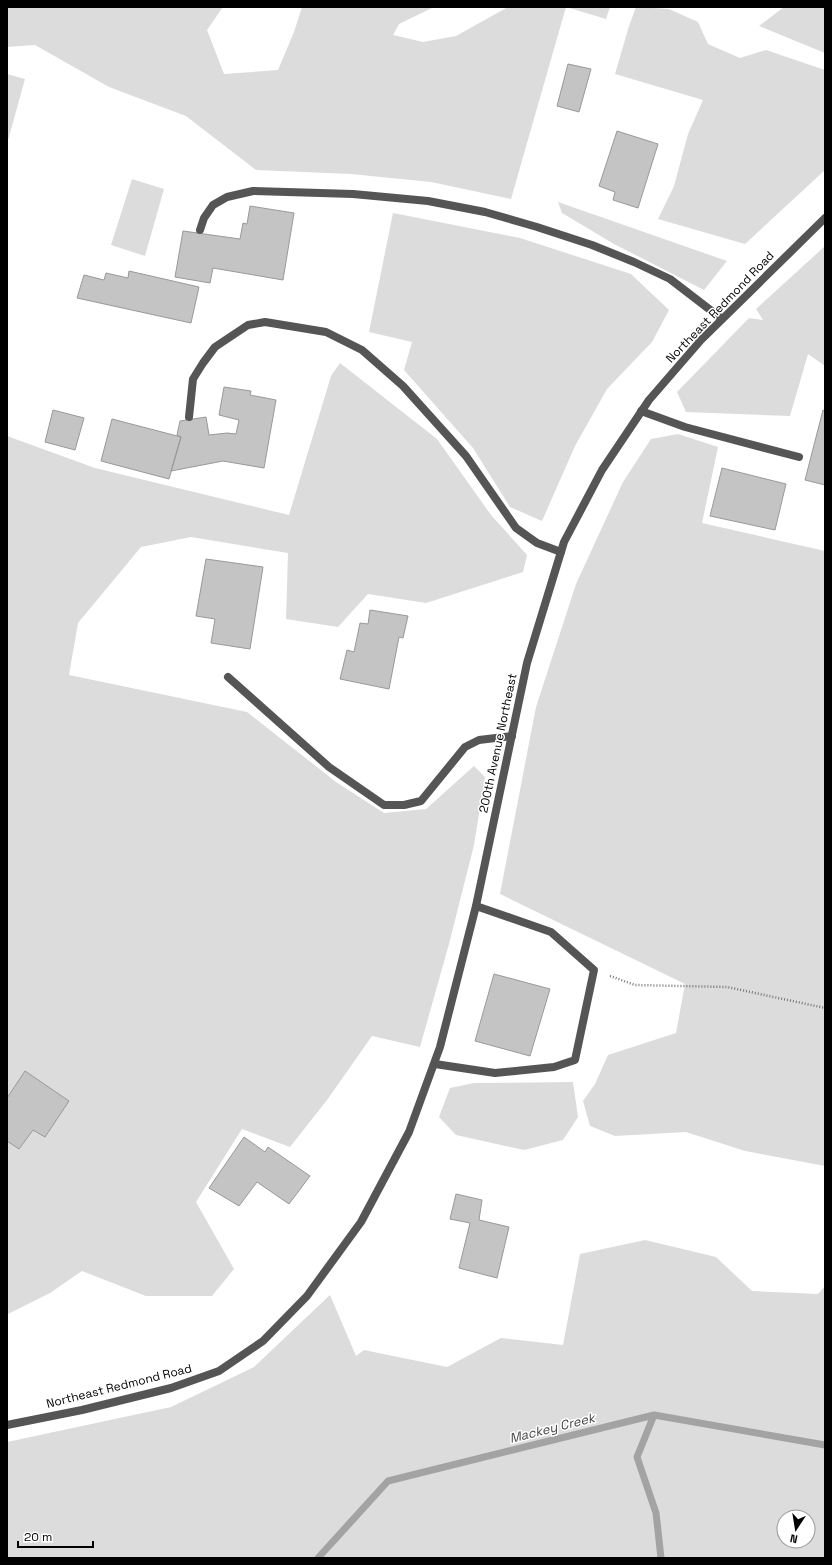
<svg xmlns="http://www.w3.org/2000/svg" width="832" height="1565" viewBox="0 0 832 1565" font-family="'Space Grotesk',sans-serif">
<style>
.green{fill:#dcdcdc;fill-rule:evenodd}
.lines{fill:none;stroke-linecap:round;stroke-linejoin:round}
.stream{stroke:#a3a3a3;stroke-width:7}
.building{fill:#c4c4c4;stroke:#999}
.path{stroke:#777;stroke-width:2.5;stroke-dasharray:1 2;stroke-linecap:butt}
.service{stroke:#555;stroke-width:8}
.tertiary{stroke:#555;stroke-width:8}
.labels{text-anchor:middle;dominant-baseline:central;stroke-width:3;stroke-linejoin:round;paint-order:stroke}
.street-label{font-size:12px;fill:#000;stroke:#fff}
.water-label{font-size:13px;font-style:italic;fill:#444;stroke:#fff}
</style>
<rect width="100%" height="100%" fill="#fff"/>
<path class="green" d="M7,7H223L207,30L224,74L278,70L294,32L302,7H434L399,24L393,35L423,42L456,36L508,7H610L606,19L566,7L511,199L431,182L351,174L256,170L186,116L109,87L35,45L7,47Z
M636,7L669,9L698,22L708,44L740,58L766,50L825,70V170L745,244L658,219L674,186L688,134L703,100L615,74L629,26Z
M784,7H825V53L759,26Z
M7,74L25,79L7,144Z
M132,179L164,189L145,256L111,245Z
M558,202L727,261L704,290L614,244L562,213Z
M393,213L520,238L631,274L669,310L652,342L607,389L575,446L542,521L510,507L473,448L404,370L412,342L369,332Z
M825,246V366L808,354L790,416L686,412L677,392L749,318L763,320L756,309Z
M340,363L437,439L491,515L527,555L523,572L426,603L368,594L338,627L286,619L288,553L191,537L141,547L78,623L69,675L247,712L336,782L384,813L426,809L474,766L485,777L474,845L449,944L420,1047L372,1036L327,1100L290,1147L242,1129L196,1202L234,1269L212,1296H146L82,1271L50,1293L8,1314L7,436L95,468L289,515L331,376Z
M678,434L718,447L702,523L825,551V1166L745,1151L686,1132L615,1136L590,1126L583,1101L595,1084L608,1055L676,1033L685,984L500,894L536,707L576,584L623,482L651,439Z
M573,1082L578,1117L563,1140L524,1150L456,1135L439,1117L450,1088L474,1083Z
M645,1240L716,1257L752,1291L818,1294L825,1286V1558H7V1442L171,1407L254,1367L330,1295L356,1356L364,1350L447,1367L501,1338L563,1345L580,1254ZM784,1517H808V1541H784Z"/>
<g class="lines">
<path class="stream" d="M654,1415L637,1457L656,1513L661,1558
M318,1558L388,1481L654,1415L825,1445"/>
</g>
<path class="building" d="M568,64L591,69L579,112L557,106Z
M617,131L658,144L638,208L613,200L615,192L599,186Z
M250,206L294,213L283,280L213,268L210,283L175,277L183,231L240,239L243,223L247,224Z
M129,271L199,287L191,323L77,298L84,275L104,280L106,273L128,278Z
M224,387L251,391L250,395L276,400L264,468L223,461L171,471L181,437L177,435L180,421L206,417L209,435L227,433L236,434L239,420L219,415Z
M53,410L84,418L75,450L45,442Z
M823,410L825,411V485L805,480Z
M112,419L181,437L169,479L101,461Z
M722,468L786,484L775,530L710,516Z
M206,559L263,567L250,649L211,643L215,619L196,616Z
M370,610L408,616L403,638L399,637L389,689L340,679L347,650L354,652L360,623L368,624Z
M494,974L550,989L530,1056L475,1041Z
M25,1071L69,1101L45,1137L33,1130L19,1149L7,1141V1098Z
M244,1137L265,1152L268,1147L310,1176L289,1204L257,1182L239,1206L209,1188Z
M456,1194L482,1200L479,1220L509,1227L497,1278L459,1268L470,1223L450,1219Z"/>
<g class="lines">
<path class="path" d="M610,976L635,985L727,987L825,1008"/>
<path class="service" d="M200,230L204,218L213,205L227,197L253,191L353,194L428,201L485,212L537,227L592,245L634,262L670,279L722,319
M641,411L685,427L799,457
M189,417L193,379L203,363L215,347L248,325L265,322L326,332L362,350L403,386L466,456L516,528L537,543L561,552
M228,677L329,767L384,805H404L421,801L465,747L479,740L512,736
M435,1064L495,1073L554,1067L575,1060L594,970L551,932L476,906"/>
<path class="tertiary" d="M7,1425L82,1410L171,1388L219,1371L263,1341L307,1296L361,1222L409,1132L440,1047L476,906L527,663L564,542L602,470L649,400L701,340L825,218"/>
</g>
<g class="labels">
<g class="street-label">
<text transform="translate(720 307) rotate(-46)">Northeast Redmond Road</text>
<text transform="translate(498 743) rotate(-78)">200th Avenue Northeast</text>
<text transform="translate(119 1386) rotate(-14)">Northeast Redmond Road</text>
</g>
<g class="water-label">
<text transform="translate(552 1428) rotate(-14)">Mackey Creek</text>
</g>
</g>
<rect width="832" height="1565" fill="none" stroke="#000000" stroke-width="16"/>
<g transform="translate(796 1529) rotate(192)"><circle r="19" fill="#ffffff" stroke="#999999"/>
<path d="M0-3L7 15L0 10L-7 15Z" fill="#000000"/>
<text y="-6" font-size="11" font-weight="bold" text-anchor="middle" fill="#000000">N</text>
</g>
<path d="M18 1541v6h75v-6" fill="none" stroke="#000000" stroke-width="2"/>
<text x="24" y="1541" font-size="12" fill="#000000" stroke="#ffffff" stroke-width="3" paint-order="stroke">20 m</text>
</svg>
